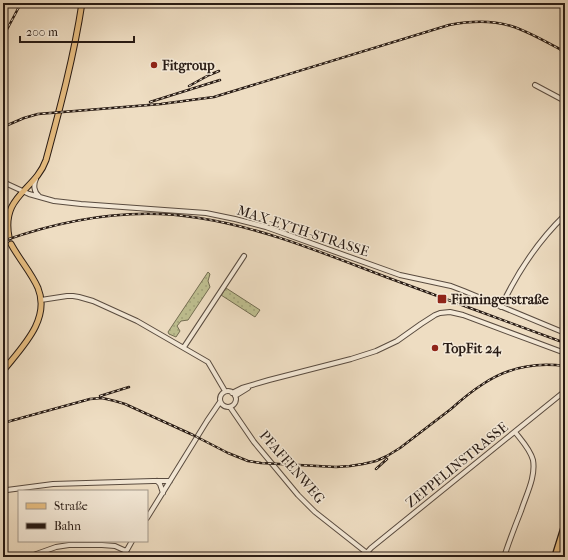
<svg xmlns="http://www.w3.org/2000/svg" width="568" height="560" viewBox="0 0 568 560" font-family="'IM FELL French Canon',serif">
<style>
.grass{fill:url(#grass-dots);stroke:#736d52}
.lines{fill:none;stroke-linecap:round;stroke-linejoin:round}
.minor-casing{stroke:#5a4c40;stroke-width:6}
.major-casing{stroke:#281b14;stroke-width:7}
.highway-casing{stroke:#281b14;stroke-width:8}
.minor{stroke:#f4e9d7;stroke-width:4}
.major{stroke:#e7be81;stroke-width:5}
.highway{stroke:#e7be81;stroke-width:5.5}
.rail-casing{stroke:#281b14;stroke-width:2.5}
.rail{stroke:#f4e9d7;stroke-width:1;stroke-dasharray:3;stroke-linecap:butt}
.poi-dot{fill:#8f2418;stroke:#f4e9d7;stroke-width:1.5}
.labels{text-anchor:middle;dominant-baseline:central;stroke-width:3;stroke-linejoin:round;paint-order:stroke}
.poi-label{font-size:14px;font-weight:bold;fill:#281b14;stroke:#f4e9d7;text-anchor:start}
.street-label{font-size:14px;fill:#281b14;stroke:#f4e9d7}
</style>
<defs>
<pattern id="grass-dots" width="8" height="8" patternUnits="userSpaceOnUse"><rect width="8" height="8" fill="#bebf90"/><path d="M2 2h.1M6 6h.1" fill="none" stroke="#a3a47b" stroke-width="1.8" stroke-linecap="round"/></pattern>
</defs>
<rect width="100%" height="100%" fill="#eeddc2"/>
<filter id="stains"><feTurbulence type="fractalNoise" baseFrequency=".005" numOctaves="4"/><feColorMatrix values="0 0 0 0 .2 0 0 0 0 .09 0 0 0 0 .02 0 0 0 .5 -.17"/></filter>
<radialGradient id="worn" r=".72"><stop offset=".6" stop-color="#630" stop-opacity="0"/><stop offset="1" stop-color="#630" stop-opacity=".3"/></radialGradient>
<path class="grass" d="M208,272L210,274L208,281L210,287L188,320L181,321L177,326L180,331L176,337L169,334L168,332Z
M226,288L260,310L255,317L221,295Z"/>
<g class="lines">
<g class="minor-casing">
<path id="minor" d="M535,85L565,101
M36,179C33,185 34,192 39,196
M3,182L29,194L54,201L81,204L206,213L235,219L266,227L400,275L451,286L464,291L565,333
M41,300L67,296H73L79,297L93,301L137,321L208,362L225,391
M501,307C517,273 538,241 565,215
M184,347L244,256
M220 399a8 8 0 1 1 16 0a8 8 0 1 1-16 0Z
M232,393L242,388L269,380L351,359L376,351L397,341L421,324L435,315L440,313L450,312L463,315L565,353
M235,396L248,388
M230,407L254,442L298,495L315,512L372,557
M157,481L160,484L163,493
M3,491L7,490L53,484L153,481H170
M147,518L207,421L220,402
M28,557L56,547L69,545H102L115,546L126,551
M123,557L132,541
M363,557L371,548L565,391
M504,557C509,542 515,526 521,511C526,495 536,477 533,460C530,449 522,441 515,432"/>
</g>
<g class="major-casing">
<path id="major" d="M9,237C1,195 35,191 46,160C60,108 74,56 82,3
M3,371C21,348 51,320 38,288C31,272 19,259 11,244"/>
</g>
<g class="highway-casing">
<path id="highway" d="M555,557L565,525
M560,557L565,539
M565,557V556"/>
</g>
<use href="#minor" class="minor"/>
<use href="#major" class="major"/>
<use href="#highway" class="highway"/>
<g class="rail-casing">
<path id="rail" d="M3,9L6,3
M3,37L21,3
M189,86L209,75L219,71
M150,102L220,80
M3,127L24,118L38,114L161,104L214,97L449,25C470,21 491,20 511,26C530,32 548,43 565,52
M3,241C65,219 134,207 199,218C264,228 325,254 386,277C446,299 505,321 565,343
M100,396L129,387
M3,423L90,399L102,398L115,401L125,404L193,435L228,453L248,461L261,463L336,467L350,466L363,464L376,461L387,456L400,448C417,435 434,422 451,409C461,400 472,391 483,384C507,368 536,362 565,366
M376,469L387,459"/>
</g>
<use href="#rail" class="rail"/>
</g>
<g class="poi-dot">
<circle cx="154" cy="65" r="4"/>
<rect x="437" y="294" width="10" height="10" rx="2"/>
<circle cx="435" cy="348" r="4"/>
</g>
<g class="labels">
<g class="poi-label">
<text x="162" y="65">Fitgroup</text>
<text x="451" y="299">Finningerstraße</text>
<text x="443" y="348">TopFit 24</text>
</g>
<g class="street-label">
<text transform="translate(303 231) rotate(18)">MAX-EYTH-STRASSE</text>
<text transform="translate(457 465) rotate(-39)">ZEPPELINSTRASSE</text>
<text transform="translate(292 467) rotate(49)">PFAFFENWEG</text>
</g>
</g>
<rect width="568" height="560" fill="none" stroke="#eeddc2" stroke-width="16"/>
<rect x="4" y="4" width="560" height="552" fill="none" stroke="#281b14" stroke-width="2"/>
<rect x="8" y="8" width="552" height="544" fill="none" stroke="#281b14"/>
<rect x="18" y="490" width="130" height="52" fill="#f4e9d7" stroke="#a29789"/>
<rect x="26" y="503" width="20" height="6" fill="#e7be81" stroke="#a29789"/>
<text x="54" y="510" font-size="12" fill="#281b14">Straße</text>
<rect x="26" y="523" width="20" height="6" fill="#281b14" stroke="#a29789"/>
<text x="54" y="530" font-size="12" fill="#281b14">Bahn</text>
<path d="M20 36v6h114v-6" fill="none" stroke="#281b14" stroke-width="2"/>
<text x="26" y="36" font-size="12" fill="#281b14" stroke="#f4e9d7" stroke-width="3" paint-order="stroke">200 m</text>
<rect width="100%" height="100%" filter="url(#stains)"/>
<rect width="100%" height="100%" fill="url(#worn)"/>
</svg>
